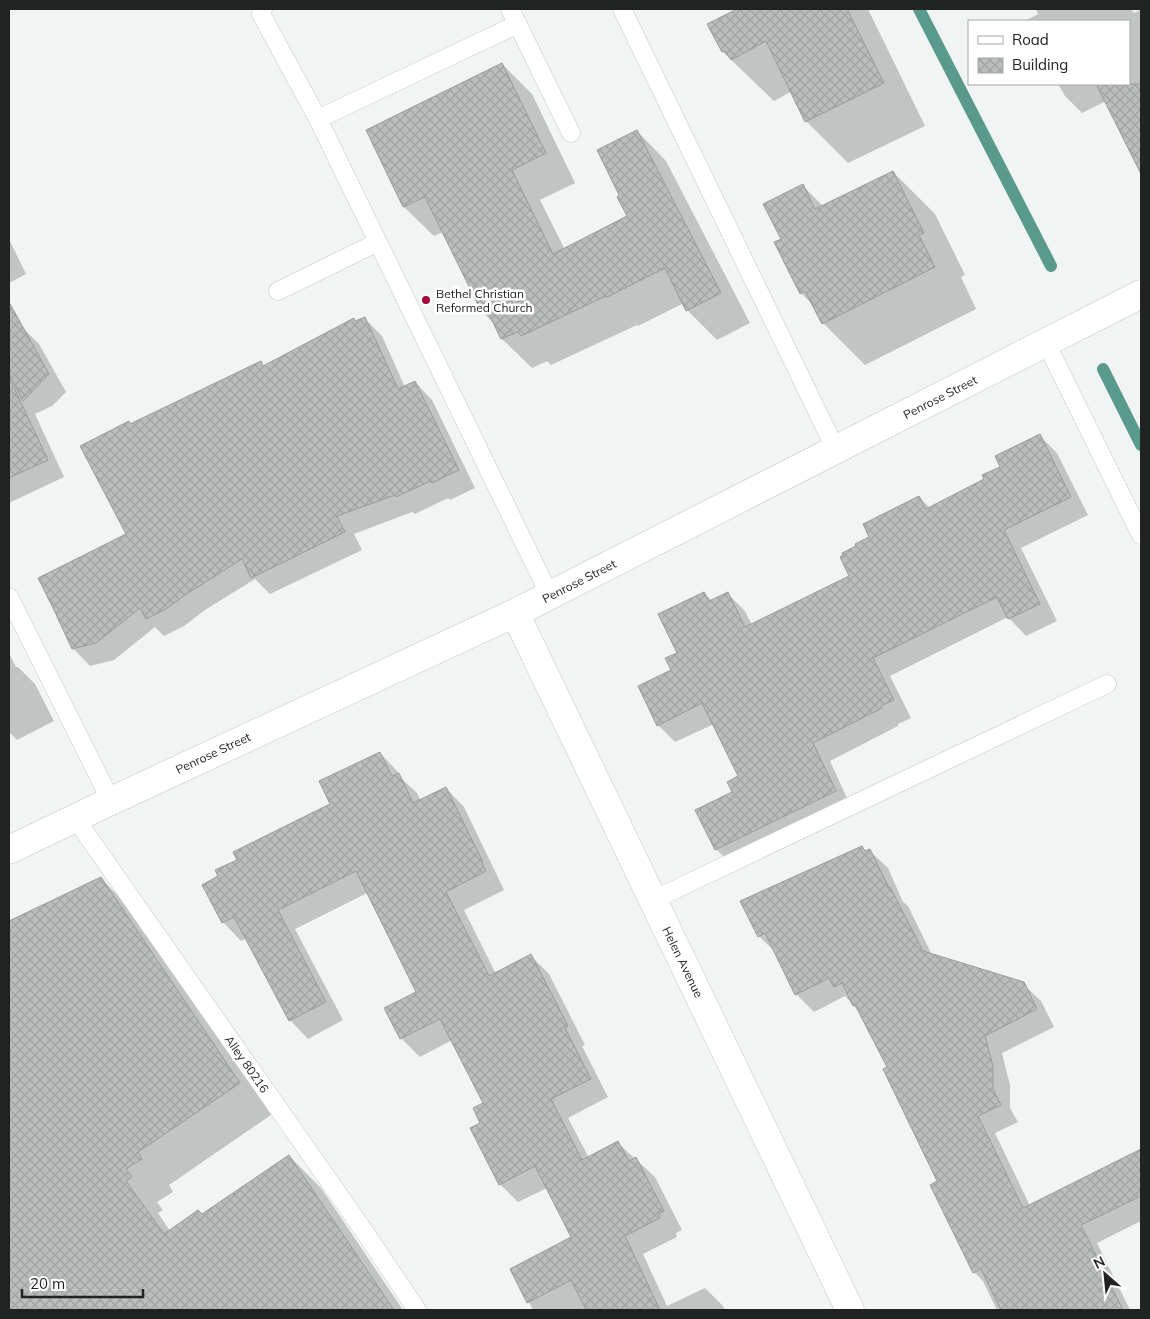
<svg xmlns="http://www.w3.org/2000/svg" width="1150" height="1319" viewBox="0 0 1150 1319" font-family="Mulish,sans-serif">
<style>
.shadow{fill:#0003}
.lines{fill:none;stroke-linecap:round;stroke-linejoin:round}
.stream{stroke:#5a9a8c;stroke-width:12}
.building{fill:url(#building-cross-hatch);stroke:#989c9b}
.service-casing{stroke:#c3c8c6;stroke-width:19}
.minor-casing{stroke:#c3c8c6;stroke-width:29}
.service{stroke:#fff;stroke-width:18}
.minor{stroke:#fff;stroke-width:28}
.poi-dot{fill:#a3053c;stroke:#fff;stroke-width:2}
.labels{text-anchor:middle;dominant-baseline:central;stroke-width:5;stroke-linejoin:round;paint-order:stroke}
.poi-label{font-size:12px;fill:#212323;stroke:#fff;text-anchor:start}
.street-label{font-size:12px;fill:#212323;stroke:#fff}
</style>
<defs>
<pattern id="building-cross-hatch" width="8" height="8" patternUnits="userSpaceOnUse" patternTransform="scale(1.25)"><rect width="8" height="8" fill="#b9bebd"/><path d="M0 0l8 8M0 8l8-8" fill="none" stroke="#9fa3a2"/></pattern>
</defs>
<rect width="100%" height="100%" fill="#f0f5f4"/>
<path class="shadow" d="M739,9H868L925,126L848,163L806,121L792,91L774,101L723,52L709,24Z
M1036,9H1131L1134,13L1141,10V171L1106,101L1082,113L1065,96L1058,84H1129V21H1027V20L1038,14Z
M502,64L532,94L575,183L540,200L565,250L628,216L637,131L666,161L750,323L717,340L687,310L684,303L638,326L637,325L551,365L547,361L532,368L502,339L496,326L483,312L443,232L434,236L404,207L367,130Z
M893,172L935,214L965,275L961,277L976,309L865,365L823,323L815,307L801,293L782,240L803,186L824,207Z
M9,239L26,274L9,283Z
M364,318L382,336L405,387L415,382L432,400L475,488L450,500L448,498L415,514L412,512L354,534L362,550L270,594L255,579L205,610L184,626L164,636L155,627L114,660L90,666L73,648L128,535V422L131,425L261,363L264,367L353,319L356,322Z
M22,327L39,344L66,392L52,406L35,414L64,477L9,503V334Z
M1039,435L1057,453L1088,515L1021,548L1057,621L1026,636L1008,617L890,676L911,718L898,724V726L830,761L852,809L734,867L716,849L733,793L740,777L714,724L675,742L658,725L678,653L704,593L712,601L728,594L745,611L752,625L851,576L857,546L871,537L919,497L930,508L986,480Z
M9,653L16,667H18L35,684L54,721L17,740L9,732Z
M380,753L398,772L401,778L417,793L421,801L446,788L464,807L504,890L464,910L496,974L531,956L549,974L585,1045L582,1046L608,1097L568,1118L589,1158L618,1143L655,1177L682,1230L676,1233L677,1237L643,1254L667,1306L705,1288L723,1306L725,1310H533L512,1269L573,1238L547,1188L518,1202L500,1184L482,1123L484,1104L452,1040L420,1057L401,1038L417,992L367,893L295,929L343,1020L308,1039L290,1020L247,938L241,941L223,922L220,877L239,861L332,805Z
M862,847L867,852L870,851L888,868L903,902L908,906L932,955L1023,984L1041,1001L1054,1027L1002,1053L1010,1085V1108L1018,1122L995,1133L1030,1206L1141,1151V1221L1097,1243L1130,1310H997L983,1281L974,1272L939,1182L888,1068L859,1011L845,996L814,1012L796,994L777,954L759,936Z
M100,878L133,910L271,1115L169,1185L173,1192L157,1202L163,1210L158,1213L170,1231L202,1215L289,1156L321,1188L403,1310H9V923Z"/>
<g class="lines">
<path class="stream" d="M919,9L1051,266
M1103,369L1141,445"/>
</g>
<path class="building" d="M737,9H847L884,83L805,122L766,41L731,60L725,51L722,52L707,24Z
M502,63L546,153L512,170L553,254L627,216L617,197L619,195L597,150L637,130L721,293L686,311L665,268L607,297L606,296L521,336L518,332L501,339L487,310L482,313L425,197L403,207L366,130Z
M1096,84H1141V174Z
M893,171L924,233L919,235L935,267L822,324L805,291L800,294L774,242L781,239L763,204L803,184L815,209Z
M9,302L49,374L23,401L9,374Z
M365,317L398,389L415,381L459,470L432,483L430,481L396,497L395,495L337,516L345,532L251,578L242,559L188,593L166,609L146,619L140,608L96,643L72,649L54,610L38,578L126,534L80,446L129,421L130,424L261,361L263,366L354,318L355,321Z
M9,377L48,460L9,478Z
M1040,434L1071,497L1004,530L1040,604L1008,619L997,597L873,658L894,700L881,706L882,708L813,743L836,791L715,850L695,810L732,792L727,782L738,776L702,703L657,726L638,686L671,670L665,658L677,653L658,614L704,592L709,601L728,592L745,627L849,576L840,557L843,555L842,553L856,546L855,544L869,537L863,524L919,496L926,509L984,479L982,475L1000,467L995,456Z
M380,752L392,776L399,773L413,803L446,787L483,862L482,863L486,871L446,892L489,976L531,954L568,1026L565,1028L591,1079L551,1099L582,1160L618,1141L629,1161L636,1157L664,1211L658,1214L660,1218L625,1236L660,1310H586L571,1280L527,1303L510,1269L571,1237L535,1166L499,1185L470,1128L480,1123L473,1108L483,1103L440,1019L400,1039L384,1008L416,992L356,871L278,910L326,1002L289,1021L234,917L222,923L202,885L218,876L215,870L237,860L233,852L330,804L319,781Z
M862,846L865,851L870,849L889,888L890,887L923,951L1024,982L1037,1009L985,1036L993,1066V1089L1001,1105L978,1116L1023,1208L1141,1149V1196L1081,1225L1123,1310H1001L981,1269L973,1273L930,1185L937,1181L883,1069L887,1067L855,1005L853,1006L842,983L834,987L829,978L795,995L765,933L758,937L740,901Z
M101,877L240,1083L138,1152L142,1159L126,1169L132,1177L126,1181L164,1234L198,1210L202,1214L289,1155L394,1310H9V921Z"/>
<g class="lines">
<g class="service-casing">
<path id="service" d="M263,9L261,14L318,119
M510,9L571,133
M622,9L836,450
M518,24L318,119L550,596
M278,291L378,242
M1046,343L1141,535
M9,597L111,801
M75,818L364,1231L417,1310
M653,900L1107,684"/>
</g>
<g class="minor-casing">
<path id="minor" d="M515,613L850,1310
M9,850L111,801L515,613L1141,294"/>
</g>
<use href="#service" class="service"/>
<use href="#minor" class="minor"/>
</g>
<circle class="poi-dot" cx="426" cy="300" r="5"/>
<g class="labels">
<g class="poi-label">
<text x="436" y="293">Bethel Christian<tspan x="436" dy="14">Reformed Church</tspan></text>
</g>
<g class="street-label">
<text transform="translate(940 397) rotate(-27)">Penrose Street</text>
<text transform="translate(579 581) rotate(-27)">Penrose Street</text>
<text transform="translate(213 753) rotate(-25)">Penrose Street</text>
<text transform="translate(683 962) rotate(64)">Helen Avenue</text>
<text transform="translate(247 1064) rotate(55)">Alley 80216</text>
</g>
</g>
<rect width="1150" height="1319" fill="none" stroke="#212323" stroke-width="20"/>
<rect x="968" y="20" width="162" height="65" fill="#ffffff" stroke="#a6a7a7"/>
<rect x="978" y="36" width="25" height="8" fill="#ffffff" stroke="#a6a7a7"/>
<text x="1012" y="45" font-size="15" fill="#212323">Road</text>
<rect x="978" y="58" width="25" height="15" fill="url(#building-cross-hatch)" stroke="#a6a7a7"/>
<text x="1012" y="70" font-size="15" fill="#212323">Building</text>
<g transform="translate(1105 1274) rotate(333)" stroke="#ffffff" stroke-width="4" paint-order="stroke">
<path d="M0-4L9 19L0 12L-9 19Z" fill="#212323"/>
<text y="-8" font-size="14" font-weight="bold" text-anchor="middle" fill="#212323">N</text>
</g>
<path d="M22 1289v8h121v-8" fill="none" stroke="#212323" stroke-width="2.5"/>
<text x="30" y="1289" font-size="15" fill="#212323" stroke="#ffffff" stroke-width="4" paint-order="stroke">20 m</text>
</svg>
